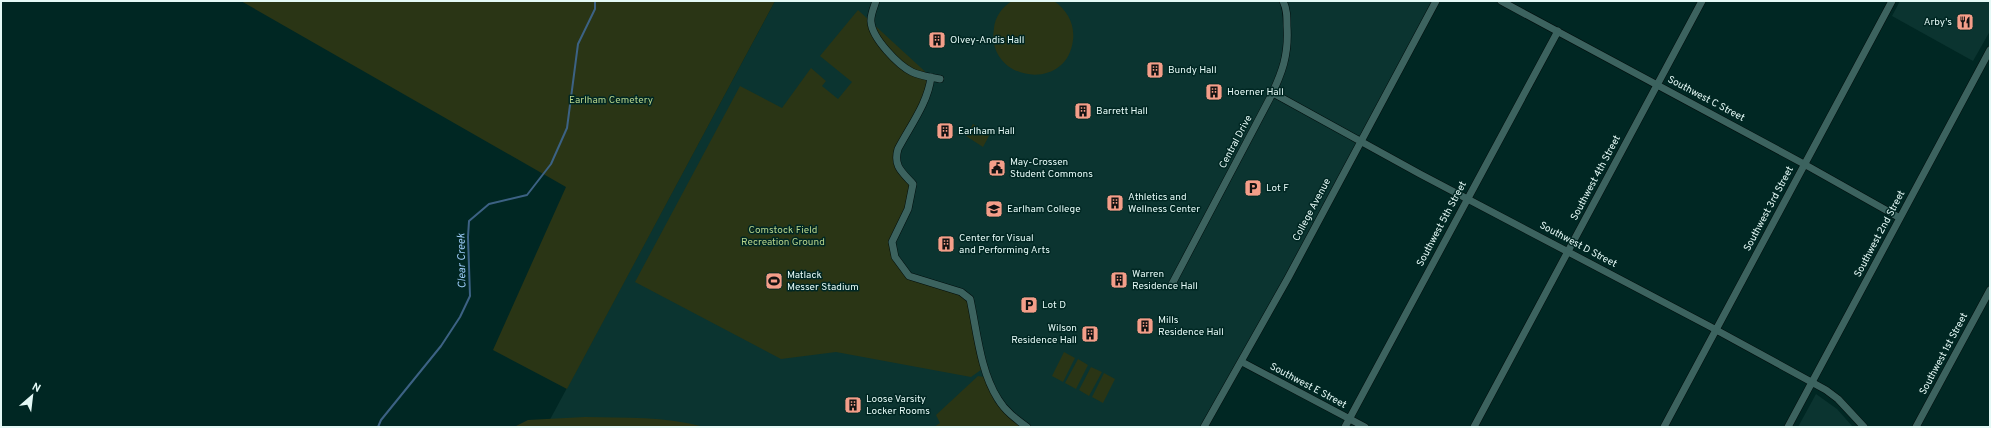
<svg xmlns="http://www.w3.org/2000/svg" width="1991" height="428" viewBox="0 0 1991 428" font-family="Overpass,sans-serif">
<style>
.built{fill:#0b3430}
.green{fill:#2a3515}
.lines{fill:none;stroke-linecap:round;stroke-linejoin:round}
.stream{stroke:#3c6284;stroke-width:2}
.minor-casing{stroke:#000d0c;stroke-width:8}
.minor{stroke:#3c635f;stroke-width:7}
.labels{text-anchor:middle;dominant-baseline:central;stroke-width:3;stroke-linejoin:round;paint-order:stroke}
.poi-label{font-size:10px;fill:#e4f9f6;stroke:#002723;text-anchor:start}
.street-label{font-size:10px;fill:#e4f9f6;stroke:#002723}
.park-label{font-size:10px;fill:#b6d28a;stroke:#002723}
.water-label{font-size:11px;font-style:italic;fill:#9ccbf7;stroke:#002723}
</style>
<rect width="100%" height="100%" fill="#002723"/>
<path class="built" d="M775,1H1436L1204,427H546Z
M1900,1H1986L1990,2V31L1973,61L1892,16Z
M1816,394L1837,409L1853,427H1798Z"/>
<path class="green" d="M241,1H775L567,389L493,350L566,187Z
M1012,1H1054C1067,10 1075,24 1073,40C1067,94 985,81 994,28C995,17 1002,7 1012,1Z
M858,10L931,77L929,87L896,157L913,184L908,209L892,242L895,257L909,276L970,299L985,367L971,377L836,352L781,359L635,282L740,86L782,108L811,68L826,81L822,86L838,99L852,82L820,56Z
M973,124L990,134L983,147L966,136Z
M1064,352L1075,358L1063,382L1052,376Z
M1078,359L1088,365L1076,389L1065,383Z
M1091,367L1102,372L1089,396L1079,390Z
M1104,373L1115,379L1103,403L1092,397Z
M978,376L984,377L995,402L1020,427H934L940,423L936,415Z
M585,417C625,418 665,416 704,427H514L528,420Z"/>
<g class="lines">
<path class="stream" d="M378,427L381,420L441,346L460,317L470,296L468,237L469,221L489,204L527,195L551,164L567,128L578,44L595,9V1"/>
<g class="minor-casing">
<path id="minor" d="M876,1C874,7 870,16 871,22C872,38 898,65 912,72C920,76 931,77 940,79
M1501,1L1804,164L1900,218
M931,77C928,103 910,126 898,149C893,166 902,172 913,184L908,209L892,242L895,257L909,276L961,292L970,299C977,331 980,371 998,399C1005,411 1016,419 1027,427
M1273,93L1420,174L1709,326L1826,390L1838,399L1864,427
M1172,284L1270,98C1282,73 1289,55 1287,26C1287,17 1287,9 1283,1
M1242,362L1365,427
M1204,427L1288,278L1436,1
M1345,427L1558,31
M1474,427L1702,1
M1664,427L1892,1
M1788,427L1990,50
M1916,427L1990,290"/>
</g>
<use href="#minor" class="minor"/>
</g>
<defs>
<g id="restaurant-square" transform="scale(0.9)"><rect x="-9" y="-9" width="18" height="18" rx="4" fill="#f49e89" stroke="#002723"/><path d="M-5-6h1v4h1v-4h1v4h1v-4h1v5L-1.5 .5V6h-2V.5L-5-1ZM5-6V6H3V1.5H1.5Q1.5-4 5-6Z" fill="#111"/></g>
<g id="building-square" transform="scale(0.9)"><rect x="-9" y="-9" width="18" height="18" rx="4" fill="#f49e89" stroke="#002723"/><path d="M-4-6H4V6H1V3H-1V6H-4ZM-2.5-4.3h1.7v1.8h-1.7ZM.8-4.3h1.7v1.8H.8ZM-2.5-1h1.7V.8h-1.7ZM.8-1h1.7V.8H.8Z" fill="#111"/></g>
<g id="civic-square" transform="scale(0.9)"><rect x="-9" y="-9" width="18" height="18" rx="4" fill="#f49e89" stroke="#002723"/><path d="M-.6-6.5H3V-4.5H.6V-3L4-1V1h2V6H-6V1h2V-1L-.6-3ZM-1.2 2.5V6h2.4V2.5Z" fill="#111"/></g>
<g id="parking-square" transform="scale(0.9)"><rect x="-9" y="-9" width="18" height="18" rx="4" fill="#f49e89" stroke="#002723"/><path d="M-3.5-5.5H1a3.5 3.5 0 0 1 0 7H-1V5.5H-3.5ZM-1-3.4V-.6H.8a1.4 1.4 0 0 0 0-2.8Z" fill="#111"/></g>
<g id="university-square" transform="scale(0.9)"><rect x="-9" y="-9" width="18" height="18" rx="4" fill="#f49e89" stroke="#002723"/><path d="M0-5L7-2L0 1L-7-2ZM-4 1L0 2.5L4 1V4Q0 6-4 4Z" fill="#111"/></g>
<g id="stadium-square" transform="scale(0.9)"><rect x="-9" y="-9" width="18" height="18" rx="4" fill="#f49e89" stroke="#002723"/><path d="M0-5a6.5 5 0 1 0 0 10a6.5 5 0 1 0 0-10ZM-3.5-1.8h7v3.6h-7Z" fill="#111"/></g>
</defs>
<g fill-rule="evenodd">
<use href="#restaurant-square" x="1965" y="22"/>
<use href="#building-square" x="937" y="40"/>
<use href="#building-square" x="1155" y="70"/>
<use href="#building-square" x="1214" y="92"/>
<use href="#building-square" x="1083" y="111"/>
<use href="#building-square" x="945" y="131"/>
<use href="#civic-square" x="997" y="168"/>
<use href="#parking-square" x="1253" y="188"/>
<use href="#building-square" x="1115" y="203"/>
<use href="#university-square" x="994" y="209"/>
<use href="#building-square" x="946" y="244"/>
<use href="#building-square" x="1119" y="280"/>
<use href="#stadium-square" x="774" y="281"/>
<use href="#parking-square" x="1029" y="305"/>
<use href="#building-square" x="1145" y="326"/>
<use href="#building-square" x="1090" y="334"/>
<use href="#building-square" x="853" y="405"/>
</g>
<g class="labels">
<g class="poi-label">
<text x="1952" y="22" text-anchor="end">Arby's</text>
<text x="950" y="40">Olvey-Andis Hall</text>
<text x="1168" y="70">Bundy Hall</text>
<text x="1227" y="92">Hoerner Hall</text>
<text x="1096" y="111">Barrett Hall</text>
<text x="958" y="131">Earlham Hall</text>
<text x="1010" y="162">May-Crossen<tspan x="1010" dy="12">Student Commons</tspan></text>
<text x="1266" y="188">Lot F</text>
<text x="1128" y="197">Athletics and<tspan x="1128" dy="12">Wellness Center</tspan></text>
<text x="1007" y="209">Earlham College</text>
<text x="959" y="238">Center for Visual<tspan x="959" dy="12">and Performing Arts</tspan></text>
<text x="1132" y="274">Warren<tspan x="1132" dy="12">Residence Hall</tspan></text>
<text x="787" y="275">Matlack<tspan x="787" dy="12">Messer Stadium</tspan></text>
<text x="1042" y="305">Lot D</text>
<text x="1158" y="320">Mills<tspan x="1158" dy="12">Residence Hall</tspan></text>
<text x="1077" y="328" text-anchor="end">Wilson<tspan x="1077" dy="12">Residence Hall</tspan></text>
<text x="866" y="399">Loose Varsity<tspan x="866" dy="12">Locker Rooms</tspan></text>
</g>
<g class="street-label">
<text transform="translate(1706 99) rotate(28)">Southwest C Street</text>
<text transform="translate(1236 142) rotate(-62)">Central Drive</text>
<text transform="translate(1596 178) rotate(-62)">Southwest 4th Street</text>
<text transform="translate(1769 209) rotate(-62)">Southwest 3rd Street</text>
<text transform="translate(1312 210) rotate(-62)">College Avenue</text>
<text transform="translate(1442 224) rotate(-62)">Southwest 5th Street</text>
<text transform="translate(1880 234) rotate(-62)">Southwest 2nd Street</text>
<text transform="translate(1578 245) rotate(28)">Southwest D Street</text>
<text transform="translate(1944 354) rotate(-62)">Southwest 1st Street</text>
<text transform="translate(1308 386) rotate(28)">Southwest E Street</text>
</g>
<g class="park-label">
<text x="611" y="100">Earlham Cemetery</text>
<text x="783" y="230">Comstock Field<tspan x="783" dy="12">Recreation Ground</tspan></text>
</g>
<g class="water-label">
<text transform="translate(462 261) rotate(-91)">Clear Creek</text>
</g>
</g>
<rect width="1991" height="428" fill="none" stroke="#e4f9f6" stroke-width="4"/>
<g transform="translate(32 396) rotate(28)" stroke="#002723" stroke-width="3" paint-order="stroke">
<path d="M0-3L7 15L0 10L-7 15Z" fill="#e4f9f6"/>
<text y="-6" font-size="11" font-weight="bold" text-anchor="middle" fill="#e4f9f6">N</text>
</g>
</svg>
